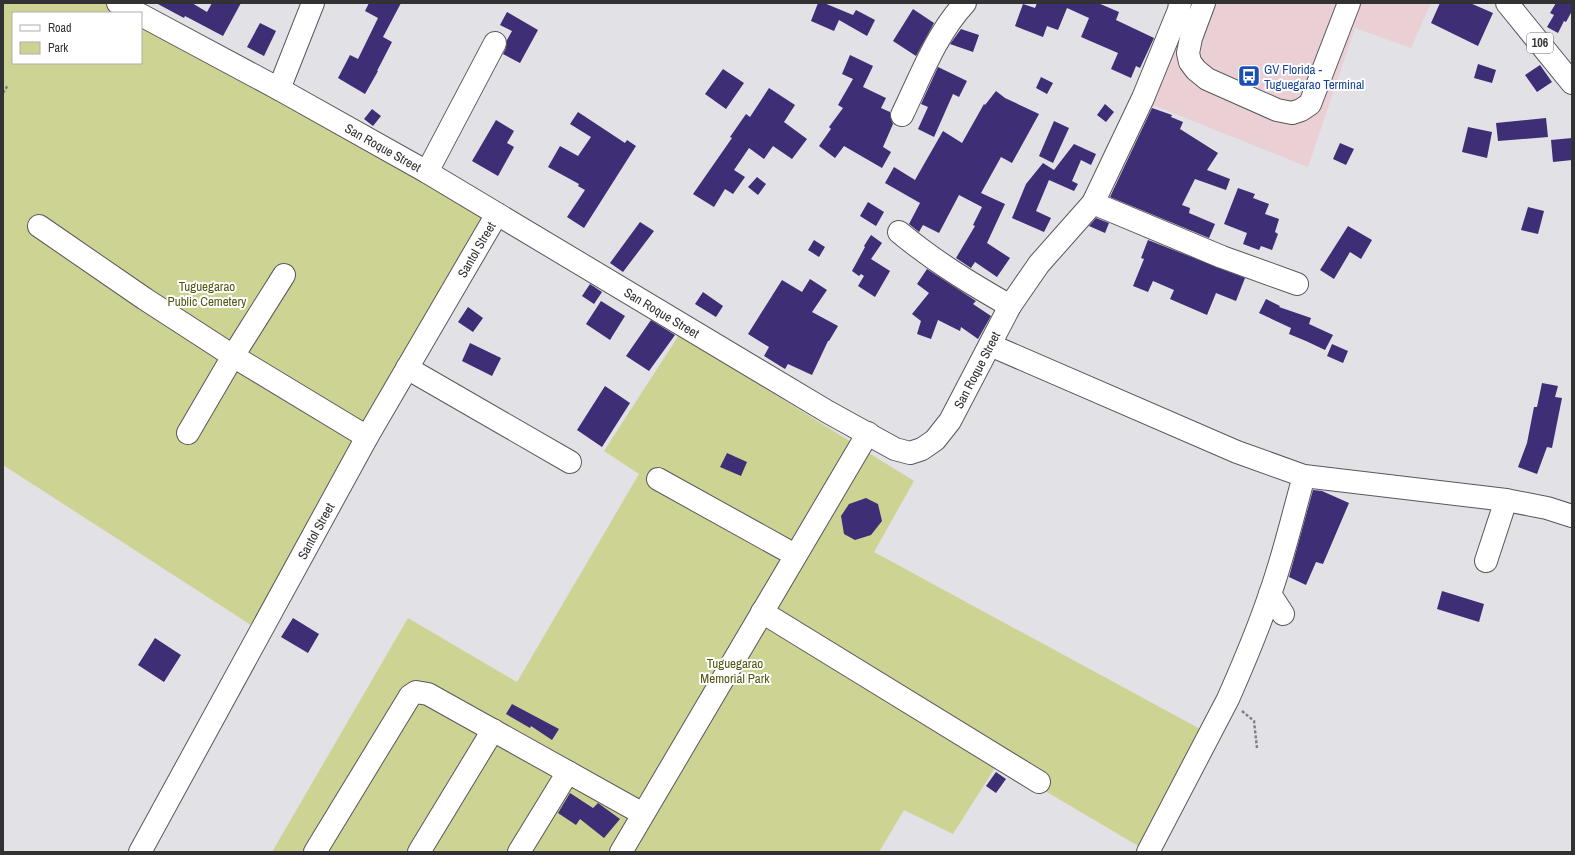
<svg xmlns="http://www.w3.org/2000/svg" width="1575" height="855" viewBox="0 0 1575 855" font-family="'Archivo Narrow',sans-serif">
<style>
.industrial{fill:#ead0d4}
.green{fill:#cdd493}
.building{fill:#3d2e75}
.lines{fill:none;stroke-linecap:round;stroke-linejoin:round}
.minor-casing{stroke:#58585c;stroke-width:24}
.highway-casing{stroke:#58585c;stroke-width:24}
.path{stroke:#818185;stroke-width:2.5;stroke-dasharray:3 2;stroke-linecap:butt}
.minor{stroke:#fff;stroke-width:22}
.highway{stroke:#fff;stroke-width:22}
.labels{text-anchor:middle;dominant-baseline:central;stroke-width:4;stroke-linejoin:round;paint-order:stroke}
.shield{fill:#fff;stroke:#707071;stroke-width:1}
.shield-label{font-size:12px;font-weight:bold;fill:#323234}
.transit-label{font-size:13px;fill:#164399;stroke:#fff;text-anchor:start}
.street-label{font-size:13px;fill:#323234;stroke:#fff}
.park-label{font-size:13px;fill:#525712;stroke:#fff}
</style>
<rect width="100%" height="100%" fill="#e1e1e6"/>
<path class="industrial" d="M1189,3H1431L1411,48L1355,28L1308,167L1148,103Z"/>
<path class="green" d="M3,3H104L122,13H13V63H141V23L485,216L254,627L3,465Z
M679,335L914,481L874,552L1202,730L1145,850L998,763L953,834L904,810L879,852H272L408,618L517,682L639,474L604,451Z"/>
<path class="building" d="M156,3H192L207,12L212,3H241L223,36L185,16L184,18Z
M369,3H401L383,37L392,42L377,71H378L365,94L338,78L350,55L358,59L378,18L365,11Z
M818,3H824L853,15L856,10L875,20L867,36L839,20L834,31L811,21Z
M1037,3H1098L1119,12L1116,20L1154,38L1140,68L1136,66L1131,78L1111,69L1118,53L1081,37L1089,18L1067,8L1058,30L1047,26L1043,37L1015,26L1023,4L1035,8Z
M1440,3H1470L1493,13L1478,46L1431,23Z
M1556,3H1572V11L1566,22L1564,21L1558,33L1547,27L1554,15L1550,13Z
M913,9L934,23L916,56L893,41Z
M507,12L538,30L520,63L503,54L506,48L507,40L512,31L500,25Z
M260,23L276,31L264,56L247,47Z
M961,29L979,35L973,52L950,44Z
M850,55L873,66L863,87L886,98L881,108L890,112V116L893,124L883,147L891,152L882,168L844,146L835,158L819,146L831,129L829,127L843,108L838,105L853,79L842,74Z
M1478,64L1496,70L1492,83L1474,78Z
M1540,65L1552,82L1537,92L1525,75Z
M938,67L967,81L959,97L953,94L934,137L918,129L928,107L921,104Z
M723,69L744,83L726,109L705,94Z
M1041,77L1053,83L1047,94L1036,88Z
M769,88L795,105L784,122L807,139L792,159L773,146L764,159L749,148L734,170L745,177L733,194L725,189L714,207L693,194L732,138L730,137L746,114L750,117Z
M996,91L1005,98L1039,114L1012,163L1001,157L981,193L1005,204L987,243L1010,258L997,277L975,262L971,268L956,258L975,226L973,225L982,207L959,195L939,233L923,225L919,232L909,224L920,203L885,183L894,167L915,180L943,131L962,143L984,104L985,105Z
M1105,104L1114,112L1106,122L1097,115Z
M1152,108L1172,115L1171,117L1183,122L1180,129L1218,153L1207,170L1230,179L1226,190L1195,179L1182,205L1190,208L1189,213L1215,224L1209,238L1110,197Z
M372,109L381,116L373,126L364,119Z
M578,112L625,143L627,140L636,146L584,228L567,217L585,190L578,186L579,184L548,167L560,146L578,156L591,137L570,124Z
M1546,118L1548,137L1498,141L1496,123Z
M496,120L514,131L507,143L514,147L498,176L472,161Z
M1054,121L1069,128L1053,163L1039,156Z
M1468,127L1492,132L1487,158L1462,152Z
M1572,138V160L1553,162L1551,140Z
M1340,143L1354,149L1346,165L1333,159Z
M1074,144L1096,154L1091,165L1081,160L1072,181L1078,184L1074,191L1049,180L1036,211L1051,218L1044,232L1012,218L1026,184L1043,163L1054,170Z
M757,177L766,184L758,195L748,187Z
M1238,188L1255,194L1253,198L1269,204L1265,214L1279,219L1275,232L1278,234L1272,250L1261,246L1259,250L1243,244L1247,233L1224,224Z
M868,202L884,212L876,226L860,216Z
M1528,207L1544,211L1538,234L1521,230Z
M1096,218L1109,223L1105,233L1089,226Z
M640,222L654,231L623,272L610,263Z
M1348,226L1372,240L1361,259L1350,252L1334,279L1320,270Z
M871,235L882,243L871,259L890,271L875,297L858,286L864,276L861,274L859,276L852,271L865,247L864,246Z
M814,240L825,247L819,257L808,250Z
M1148,240L1245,278L1236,301L1216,293L1207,315L1170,299L1174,290L1153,281L1148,292L1133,286L1144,259L1141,258Z
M927,269L976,301L973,304L991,316L978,339L961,327L960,331L938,320L931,339L917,334L921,321L912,314L929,293L917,284Z
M810,279L827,290L812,312L838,326L829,341H828L812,375L788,364L785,369L764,356L769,347L748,334L782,280L802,292Z
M590,284L602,292L594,304L582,296Z
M703,292L723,306L716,317L695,304Z
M1266,299L1280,306L1279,307L1311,318L1309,324L1333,335L1325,350L1306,341L1289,334L1291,328L1259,313Z
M601,301L625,316L610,340L586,324Z
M468,307L483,318L473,332L458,322Z
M651,320L675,335L649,371L626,356Z
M470,343L501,358L492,376L462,361Z
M1332,344L1348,351L1343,363L1327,356Z
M1542,383L1558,386L1555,397L1562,398L1552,448L1547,447L1537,474L1518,467L1527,443L1534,407H1537Z
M605,386L630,403L602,447L577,430Z
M727,453L747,462L741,476L720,467Z
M1313,490L1322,491L1349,503L1323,564L1316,562L1306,585L1289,577Z
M866,498L878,504L882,521L871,535L855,540L844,534L841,516L849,504Z
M1442,591L1484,604L1479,622L1437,609Z
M293,618L319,634L308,653L281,637Z
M155,638L181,655L164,682L138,665Z
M512,704L559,729L552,740L531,726L530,728L506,714Z
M996,772L1006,779L996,793L986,786Z
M570,793L593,808L598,803L620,819L604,838L580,819L576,825L558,813Z"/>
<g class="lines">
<g class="minor-casing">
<g id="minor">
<path d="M118,3L137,13"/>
<path d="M1204,3L1191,38L1188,53L1190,62L1196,70L1207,79L1277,110L1292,113L1301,110L1310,104L1349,3"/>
<path id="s1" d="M141,15L279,89L427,172L828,412L895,449L910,453L922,449L935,440L950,421L1010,306L1039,264L1093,203L1143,98L1179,10L1180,3"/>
<path d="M279,89L313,3"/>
<path d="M902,115C920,78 936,34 965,3"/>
<path d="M427,172L495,43"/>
<path d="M1093,203L1222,257L1297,284"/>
<path d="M39,226L145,299L233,356L367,437"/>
<path d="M899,232C935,262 970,283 1010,306"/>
<path d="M990,345L1237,452L1304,476L1506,500L1547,508L1572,516"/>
<path d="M407,368L570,462"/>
<path d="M188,433L233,356L284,275"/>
<path d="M658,479L795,555"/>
<path d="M1486,561L1506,500"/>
<path d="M1270,594L1283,614"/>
<path d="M762,612L1039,782"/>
<path id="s2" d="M140,852L367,437L497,214"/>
<path d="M315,852L410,696L416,692L428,694L643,814"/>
<path d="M419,852L493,730"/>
<path d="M519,852L568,772"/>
<path d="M621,852L868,433"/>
<path d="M1148,852L1228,699C1243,665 1258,630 1270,594C1284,555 1293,515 1304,476"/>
</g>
</g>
<g class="highway-casing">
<path id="highway" d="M1507,3L1572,83"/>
</g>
<path class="path" d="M3,93L8,85
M1242,711L1254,721L1257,748"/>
<use href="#minor" class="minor"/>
<use href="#highway" class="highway"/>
</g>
<defs>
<g id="bus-square" transform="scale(1.15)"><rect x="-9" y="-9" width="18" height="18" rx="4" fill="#1a4fb4" stroke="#fff"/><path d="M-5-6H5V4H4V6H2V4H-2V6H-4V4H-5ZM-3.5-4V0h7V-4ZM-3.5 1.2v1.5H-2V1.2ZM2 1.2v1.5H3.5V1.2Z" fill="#fff"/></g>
</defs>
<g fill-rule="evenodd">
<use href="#bus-square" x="1249" y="76"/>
</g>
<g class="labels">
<rect class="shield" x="1527" y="33" width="26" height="20" rx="3"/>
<g class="shield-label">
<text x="1540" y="43">106</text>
</g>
<g class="transit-label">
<text x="1264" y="69">GV Florida -<tspan x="1264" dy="15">Tuguegarao Terminal</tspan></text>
</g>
<g class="street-label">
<text stroke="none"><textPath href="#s1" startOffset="276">San Roque Street</textPath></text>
<text stroke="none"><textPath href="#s2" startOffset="690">Santol Street</textPath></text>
<text stroke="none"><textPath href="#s1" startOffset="600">San Roque Street</textPath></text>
<text stroke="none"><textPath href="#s1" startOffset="996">San Roque Street</textPath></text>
<text stroke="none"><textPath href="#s2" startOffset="366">Santol Street</textPath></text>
</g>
<g class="park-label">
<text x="207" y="286">Tuguegarao<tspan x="207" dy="15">Public Cemetery</tspan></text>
<text x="735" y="663">Tuguegarao<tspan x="735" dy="15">Memorial Park</tspan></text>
</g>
</g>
<rect width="1575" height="855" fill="none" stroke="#323234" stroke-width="8"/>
<rect x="12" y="12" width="130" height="52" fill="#ffffff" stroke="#adadae"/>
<rect x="20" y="25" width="20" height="6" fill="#ffffff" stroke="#adadae"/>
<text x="48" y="32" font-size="12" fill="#323234">Road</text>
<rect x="20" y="42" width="20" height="12" fill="#cdd493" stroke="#adadae"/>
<text x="48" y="52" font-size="12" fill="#323234">Park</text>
</svg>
